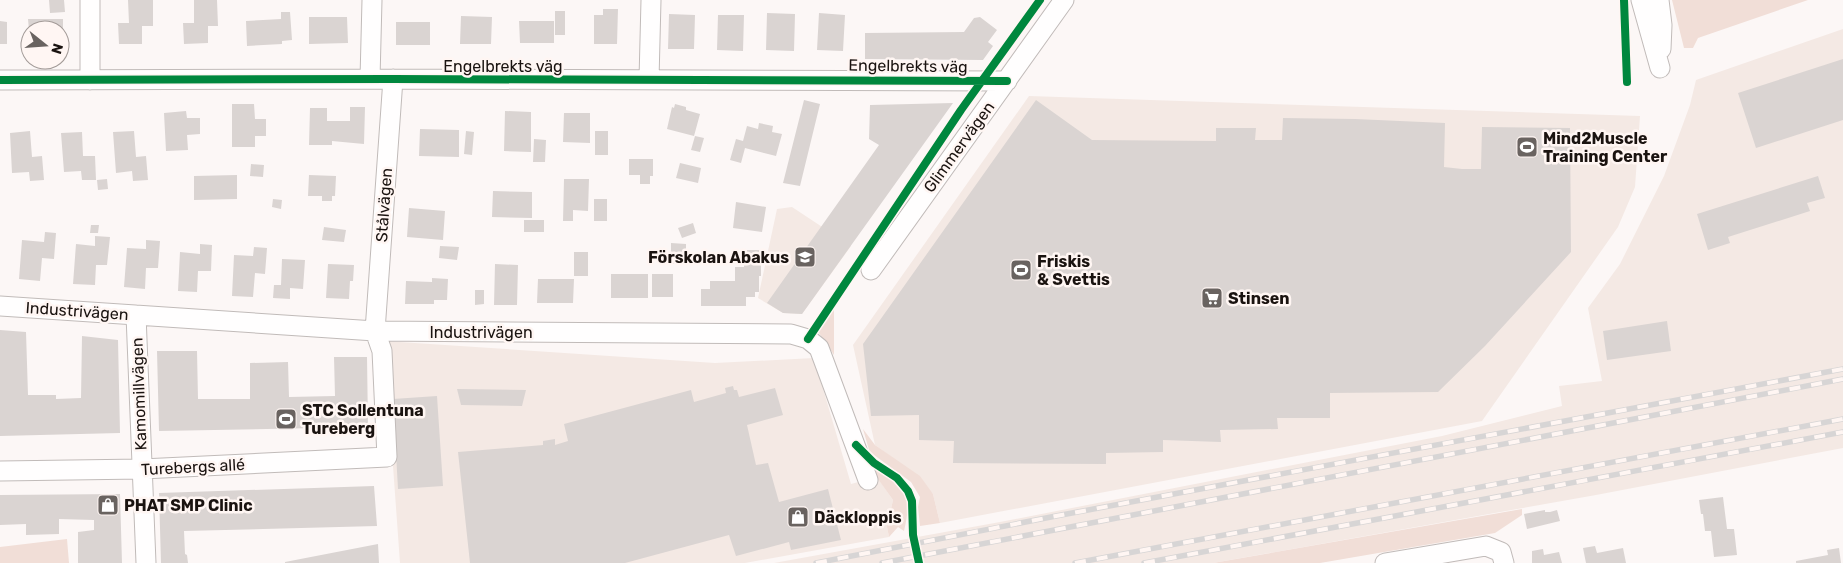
<svg xmlns="http://www.w3.org/2000/svg" width="1843" height="563" viewBox="0 0 1843 563" font-family="Rubik,sans-serif">
<style>
.built{fill:#f4e9e4}
.green{fill:#f1ded7}
.building{fill:#dad4d2}
.lines{fill:none;stroke-linecap:round;stroke-linejoin:round}
.minor-casing{stroke:#c1bbb9;stroke-width:21}
.minor{stroke:#fffefe;stroke-width:19}
.rail-casing{stroke:#d7d5d5;stroke-width:5.5}
.rail{stroke:#fff6f3;stroke-width:4;stroke-dasharray:11;stroke-linecap:butt}
.cycleway-casing{stroke:#fff6f3;stroke-width:11}
.cycleway{stroke:#00873e;stroke-width:8}
.labels{text-anchor:middle;dominant-baseline:central;stroke-width:5;stroke-linejoin:round;paint-order:stroke}
.street-label{font-size:16px;fill:#1a1310;stroke:#fff6f3}
.poi-label{font-size:16px;font-weight:bold;fill:#1a1310;stroke:#fff6f3;text-anchor:start}
</style>
<rect width="100%" height="100%" fill="#fcf7f6"/>
<path class="built" d="M1843,29V448L1596,495L1213,563H774L1000,522L1442,436L1562,406L1559,386L1602,381L1588,308L1620,264L1664,176L1690,105L1696,80Z
M1029,96L1640,116L1635,187L1618,227L1482,421L940,523L933,494L897,461L875,445L853,345Z
M792,207L851,246L802,314L783,313L758,298L777,209Z
M384,341L715,363L814,358L851,484L877,477L893,500L887,527L889,537L745,563H400Z"/>
<path class="green" d="M1672,0H1808L1698,38L1693,48H1684Z
M834,309V355L817,330Z
M863,429L875,445L920,476L933,494L940,523L920,526L918,507L920,497L911,482L874,455L869,450Z
M871,465C904,488 914,488 904,531L898,527L889,537L887,527L893,500L873,472Z
M1522,509V515L1495,533L1320,563H1213Z
M67,539L69,563H0V547Z"/>
<path class="building" d="M49,0H64L65,12L50,13Z
M128,0H153V26H142V44H119L118,23H129Z
M194,0H217L218,26H208V43L184,44L183,23H194Z
M603,9H618L617,44H594V15H603Z
M555,11H565V35H555Z
M281,12H290L292,40L282,41V44L247,46L246,21L281,19Z
M767,13L795,14L794,51L766,50Z
M819,13L845,15L843,51L817,50Z
M669,14L695,15L694,49H668Z
M718,15H744L743,51L717,50Z
M461,16L492,17L491,44H460Z
M309,17H347L348,43L309,44Z
M980,17L997,30L988,42L993,46L983,60L865,59V33L964,32L974,18Z
M28,19H63V42H60V30H29Z
M0,21L7,22V44H0Z
M519,21H554V43H520Z
M396,22H430V45H396Z
M1843,59V120L1756,148L1738,93Z
M804,100L820,104L800,186L783,183Z
M1036,100L1092,140L1216,141V128H1256L1255,140H1282L1283,118L1355,119L1445,123L1444,167L1462,169H1481L1482,127L1570,128L1571,252L1485,346L1438,392L1330,393V418H1277L1278,429L1220,430L1221,442L1163,440V452L1106,453V464L953,463L954,441L919,440V415L871,416L863,344Z
M953,103L802,314L783,313L767,303L879,145L869,139L870,105Z
M232,104H254L255,119H266V136H255V147H232Z
M675,104L686,107V110L700,114L694,136L667,129L672,107L674,108Z
M350,107H365L364,144L332,141V145H309L310,108H327V121H350Z
M186,111L187,118H200V134L187,135L188,150L166,151L164,113Z
M505,111L531,112V152L504,151Z
M564,113H590V143L563,142Z
M759,123L773,126L772,132L782,134L776,156L745,148L741,163L730,160L736,139L743,141L747,126L758,129Z
M420,129L459,130V157L419,156Z
M30,131L32,157L42,156L44,180L30,181L29,172L12,173L10,133Z
M134,131L136,157L146,156L148,180L133,181L132,171L116,173L113,132Z
M466,131L474,132L472,155L464,154Z
M595,131H608V155H595Z
M82,132L83,156H95L96,180H82L81,171L64,172L61,133Z
M695,136L704,138L700,152L691,150Z
M534,139L546,140L545,162H533Z
M629,159H653V176H650V184H640V175H629Z
M680,163L701,168L698,183L676,178Z
M251,164L264,165L263,177L250,176Z
M237,175V199L194,200V176Z
M309,175L336,176L335,196H332V201H322V196H308Z
M1818,176L1825,198L1807,203L1810,211L1728,237L1730,243L1708,250L1697,214Z
M107,179L108,189L98,190L97,180Z
M564,179H589L588,211L573,210V221H563Z
M493,191L532,192V218L492,217Z
M273,199L282,200L281,209L272,207Z
M594,199H607V221H594Z
M736,202L766,207L762,232L733,228Z
M409,208L445,211L443,240L407,237Z
M524,220H544V232H524Z
M693,223L696,233L682,238L678,228Z
M91,225H99L98,233H90Z
M324,227L346,230L344,242L322,240Z
M45,232L56,233L54,259L42,258L40,281L19,279L22,240L44,242Z
M95,236L110,237L107,265H96L95,285L73,284L76,244L95,246Z
M146,240L160,241L158,268H146L145,289L124,287L127,248L146,249Z
M671,243L686,244V264H671Z
M200,244L212,245L211,271H198L197,292L178,291L180,252L200,254Z
M440,246L459,247L457,260L439,258Z
M254,247L267,248L265,274L255,273L253,297L232,296L234,255L253,256Z
M744,250H761V276H759V292H755V297H746V306H701V289H710V281H735V267H744Z
M574,252H588V276H574Z
M282,259L305,260L303,289L290,288V299L273,298L274,285H281Z
M328,264L354,265L353,281H350L349,299L326,298Z
M495,264L518,265L517,305H494Z
M611,274H648V298H611Z
M652,274H673V297H652Z
M432,278L448,279L447,300H434V304H405L406,281L432,282Z
M538,279H574L573,303H537Z
M475,290H484V304L475,305Z
M1667,321L1671,351L1607,360L1603,331Z
M0,330L26,332L28,395H56V399L81,398L82,336L118,340L120,433L0,436Z
M157,351H197L198,399H250V363L288,362L289,397L335,396L334,357H367L368,427L159,431Z
M733,386L734,390H737L739,397L775,388L783,415L747,425L756,465L768,463L779,502L828,489L841,540L791,550L789,542L736,556L729,535L625,563H470L458,452L543,445V441L555,439V445L568,441L564,424L691,390L694,402L726,393L725,388Z
M457,389L526,390L522,406L461,405Z
M437,396L443,486L398,489L393,399Z
M374,486L377,526L184,531L185,554L187,555L188,563H161L159,493Z
M120,494L122,563H78V532L94,530V520L59,519V534L26,535V524L0,525V495Z
M1723,497L1727,529H1734L1737,555L1714,557L1711,531H1705L1703,514H1701L1699,500Z
M1545,510V512H1550L1557,510L1560,521L1527,529L1524,514Z
M378,544L379,563H285V562Z
M1595,546L1597,553L1623,548L1626,563H1586L1583,548Z
M1839,548L1841,563H1796V561L1828,555L1827,550Z
M1543,549L1544,555L1559,552L1562,563H1532V551Z"/>
<g class="lines">
<g class="minor-casing">
<path id="minor" d="M1641,0L1660,68
M1659,0L1662,25L1661,49
M370,79L372,0
M0,80L393,79L1007,81
M90,80V0
M649,80L651,0
M871,270L1064,0
M0,306L375,331L791,334L808,339L819,348L868,480
M136,315L146,563
M0,471L142,469L387,457L382,351L375,331L393,79
M1385,563L1486,546L1501,552L1504,563"/>
</g>
<use href="#minor" class="minor"/>
<g class="rail-casing">
<path id="rail" d="M816,563L1056,516L1843,369
M882,563L1843,379
M1075,563L1843,419
M1144,563L1843,432"/>
</g>
<use href="#rail" class="rail"/>
<g class="cycleway-casing">
<path id="cycleway" d="M1624,0L1627,82
M0,80L393,79L1007,81
M808,339L961,110L1040,0
M856,445L874,463L897,478L908,491L912,501L913,535L919,563"/>
</g>
<use href="#cycleway" class="cycleway"/>
</g>
<defs>
<g id="stadium-square" transform="scale(1.125)"><rect x="-9" y="-9" width="18" height="18" rx="4" fill="#696360" stroke="#fff6f3"/><path d="M0-5a6.5 5 0 1 0 0 10a6.5 5 0 1 0 0-10ZM-3.5-1.8h7v3.6h-7Z" fill="#fff"/></g>
<g id="school-square" transform="scale(1.125)"><rect x="-9" y="-9" width="18" height="18" rx="4" fill="#696360" stroke="#fff6f3"/><path d="M0-5L7-2L0 1L-7-2ZM-4 1L0 2.5L4 1V4Q0 6-4 4Z" fill="#fff"/></g>
<g id="supermarket-square" transform="scale(1.125)"><rect x="-9" y="-9" width="18" height="18" rx="4" fill="#696360" stroke="#fff6f3"/><path d="M-6-5.5h2.5l.6 2H6L4.5 2H-2.5L-4.4-4H-6ZM-1.5 3.2a1.3 1.3 0 1 0 .1 0ZM3 3.2a1.3 1.3 0 1 0 .1 0Z" fill="#fff"/></g>
<g id="shop-square" transform="scale(1.125)"><rect x="-9" y="-9" width="18" height="18" rx="4" fill="#696360" stroke="#fff6f3"/><path d="M-5-2.5h2.3a2.7 3.5 0 0 1 5.4 0H5L5.5 6h-11ZM-1.5-2.5h3a1.5 2.3 0 0 0-3 0Z" fill="#fff"/></g>
</defs>
<g fill-rule="evenodd">
<use href="#stadium-square" x="1527" y="147"/>
<use href="#school-square" x="805" y="257"/>
<use href="#stadium-square" x="1021" y="270"/>
<use href="#supermarket-square" x="1212" y="298"/>
<use href="#stadium-square" x="286" y="419"/>
<use href="#shop-square" x="108" y="505"/>
<use href="#shop-square" x="798" y="517"/>
</g>
<g class="labels">
<g class="street-label">
<text x="503" y="66">Engelbrekts väg</text>
<text transform="translate(908 66) rotate(1)">Engelbrekts väg</text>
<text transform="translate(959 147) rotate(-54)">Glimmervägen</text>
<text transform="translate(384 205) rotate(-86)">Stålvägen</text>
<text transform="translate(77 311) rotate(4)">Industrivägen</text>
<text x="481" y="332">Industrivägen</text>
<text transform="translate(139 394) rotate(-92)">Kamomillvägen</text>
<text transform="translate(193 467) rotate(-3)">Turebergs allé</text>
</g>
<g class="poi-label">
<text x="1543" y="138">Mind2Muscle<tspan x="1543" dy="18">Training Center</tspan></text>
<text x="789" y="257" text-anchor="end">Förskolan Abakus</text>
<text x="1037" y="261">Friskis<tspan x="1037" dy="18">&amp; Svettis</tspan></text>
<text x="1228" y="298">Stinsen</text>
<text x="302" y="410">STC Sollentuna<tspan x="302" dy="18">Tureberg</tspan></text>
<text x="124" y="505">PHAT SMP Clinic</text>
<text x="814" y="517">Däckloppis</text>
</g>
</g>
<g transform="translate(45 45) rotate(107)"><circle r="24" fill="#fff6f3" stroke="#a39b98"/>
<path d="M0-4L9 19L0 12L-9 19Z" fill="#696360"/>
<text y="-8" font-size="14" font-weight="bold" text-anchor="middle" fill="#1a1310">N</text>
</g>
</svg>
